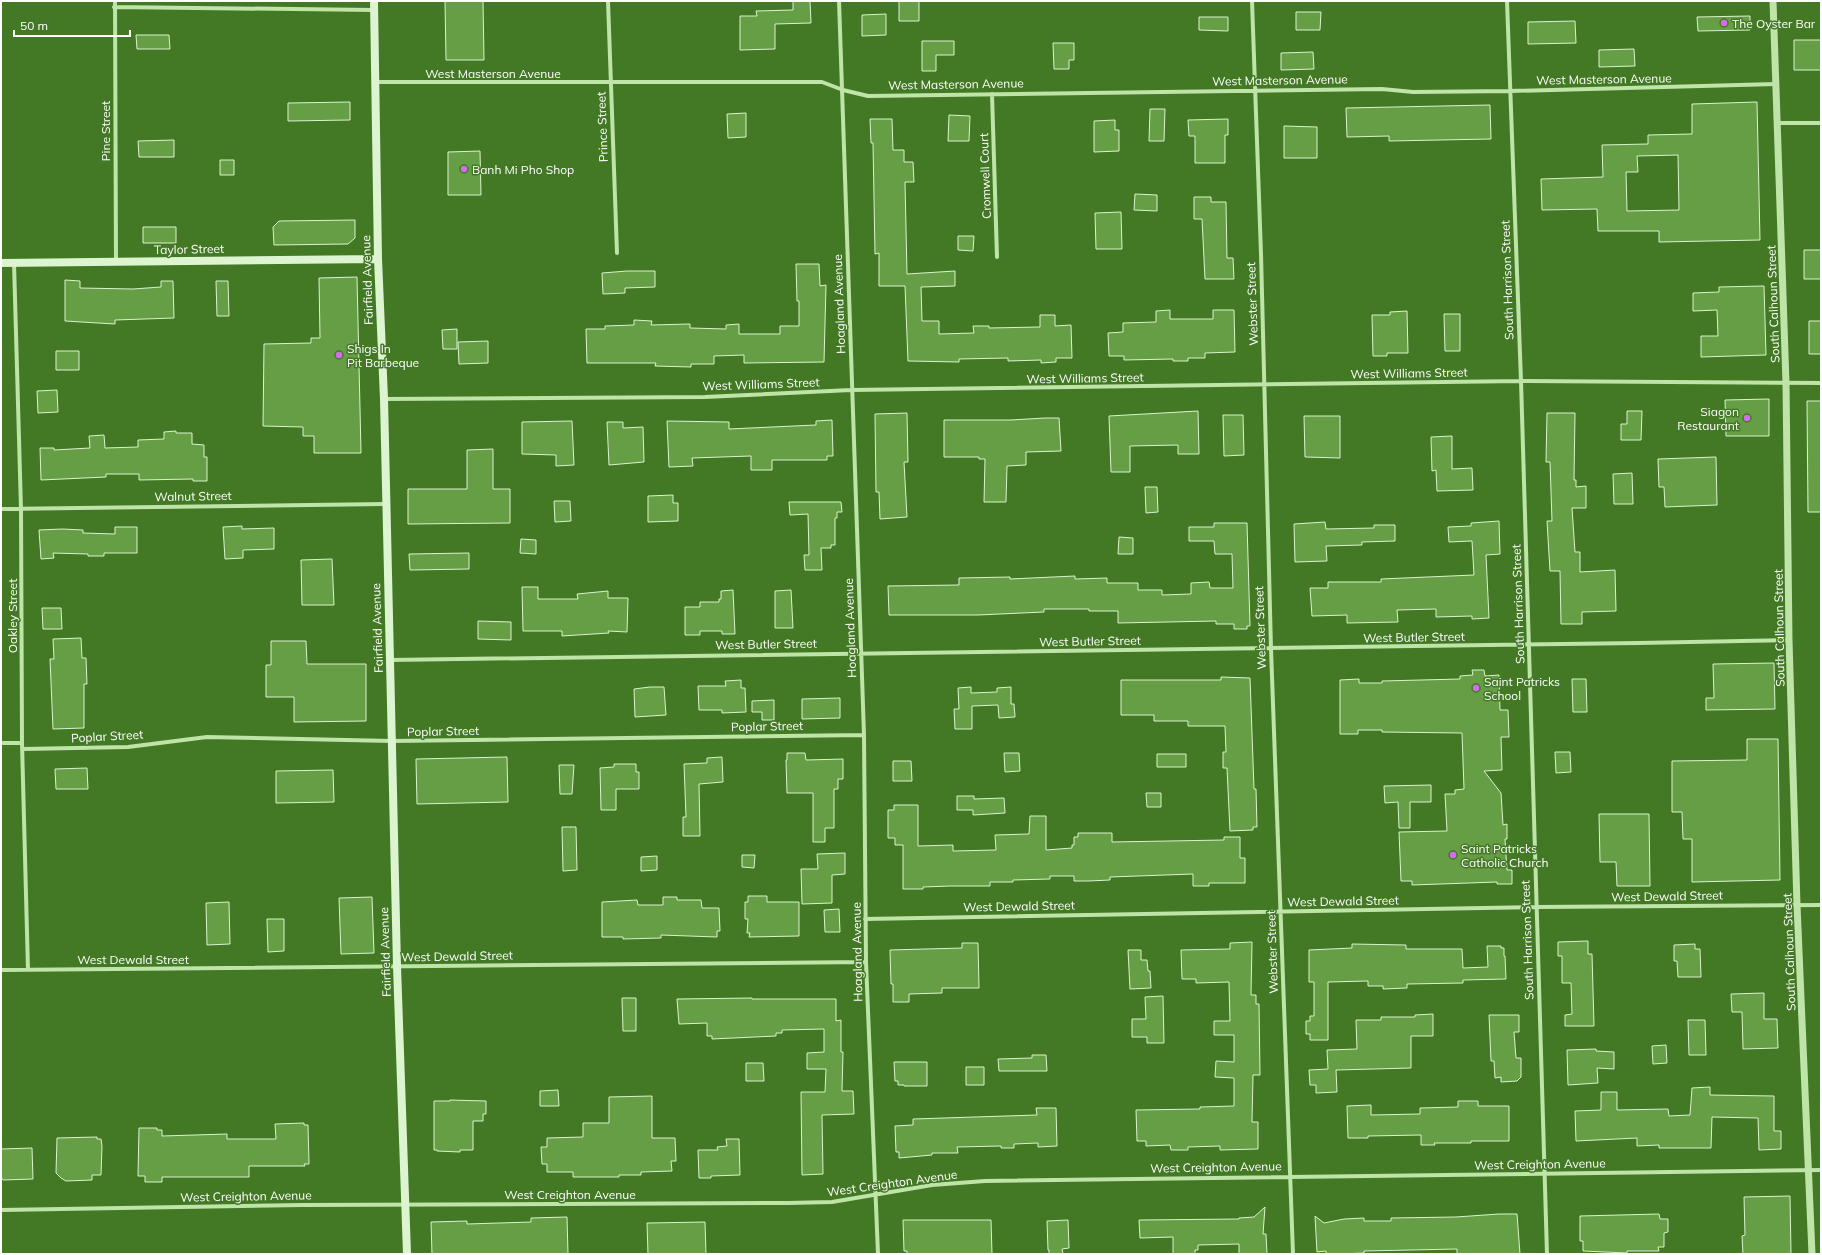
<svg xmlns="http://www.w3.org/2000/svg" width="1822" height="1255" viewBox="0 0 1822 1255" font-family="Mulish,sans-serif">
<style>
.building{fill:#669e46;stroke:#daf3cb;fill-rule:evenodd}
.lines{fill:none;stroke-linecap:round;stroke-linejoin:round}
.minor{stroke:#bee4a8;stroke-width:4}
.tertiary{stroke:#bee4a8;stroke-width:7}
.secondary{stroke:#ddf4d1;stroke-width:8}
.poi-dot{fill:#d26ded;stroke:#437925;stroke-width:1.5}
.labels{text-anchor:middle;dominant-baseline:central;stroke-width:3;stroke-linejoin:round;paint-order:stroke}
.poi-label{font-size:12px;fill:#fff;stroke:#437925;text-anchor:start}
.street-label{font-size:12px;fill:#fff;stroke:#437925}
</style>
<rect width="100%" height="100%" fill="#437925"/>
<path class="building" d="M445,1H483L484,60H446Z
M793,1H810L811,23L775,24V49L740,50V16H757L756,11L793,10Z
M899,1H919V21H899Z
M1296,12H1321L1320,30H1296Z
M886,14V35L862,36V15Z
M1750,16V30L1698,31L1697,17Z
M1199,17H1228V31L1199,30Z
M1575,21L1576,43L1528,44V22Z
M136,35H169L170,49H137Z
M1794,40H1821V70H1794Z
M922,41H954V55H936V71H922Z
M1053,43H1074V60H1069V69H1054Z
M1634,49L1635,66L1599,67V50Z
M1313,52L1314,69L1281,70V53Z
M350,102V120L288,121V103Z
M1757,102L1760,240L1659,242V231H1598L1597,209L1542,210L1541,179L1603,177L1602,145L1648,144V135L1692,134V104ZM1678,155L1679,210L1627,211L1626,172H1638L1637,156Z
M1490,105L1491,139L1389,141V136L1347,137L1346,108Z
M1150,109H1165L1164,141H1149Z
M746,113V137L728,138L727,114Z
M949,115L970,116L969,141H948Z
M870,119H892L893,150H904V162H913L914,182H905L907,274L955,271V286L921,287L922,321H939V334L974,333L973,326H989V328L1040,327V315H1055V326L1071,325L1072,358H1056V362L1041,363V360L1008,361V358L959,359V362L908,361L905,286H879V253L875,254L873,143H871Z
M1228,119V135H1225V163H1195V136H1189L1188,120Z
M1115,120V130H1119V151L1094,152V121Z
M1284,126L1317,127V158H1284Z
M174,140V157H139L138,141Z
M480,151L481,195H448V152Z
M220,160H234V175H220Z
M1135,194L1157,195V211L1134,210Z
M1194,197H1211V202H1226L1227,258H1233L1234,279H1205L1202,219H1194Z
M1121,212L1122,249H1096L1095,213Z
M355,220V238L348,244L274,245L273,227L279,221Z
M143,227H176V243H143Z
M958,236H974L973,251L958,250Z
M1804,250H1821V279H1804Z
M796,264H819L820,286L826,285L824,362L744,363V355L714,356V364H691V367L655,366L656,363H587L586,329H605V326L634,325V320L652,321L651,325L690,324V328L726,329V325L739,324V334H780V326H799V301H797Z
M627,271H655V287L625,288V293L603,294L602,273Z
M357,277L361,453H314V436H303V427L263,426L264,344L311,343V338H320L319,278Z
M65,280L80,281V288L133,289L161,287V281H173L174,318L115,320V324L65,321Z
M216,281H228L229,316H217Z
M1764,286L1766,355L1701,357V336H1718L1717,310L1693,311V293L1719,292V287Z
M1170,310V319H1213V310H1234L1235,352L1205,353V358H1188V361H1173V359L1124,360V356H1109L1108,333L1123,332V323L1156,322V311Z
M1407,311L1408,353H1387V356H1373L1372,315H1390V312Z
M1444,314H1460V351H1445Z
M1809,321H1821V354H1809Z
M457,329V349H443L442,330Z
M488,341V363L459,364L458,342Z
M56,351H79V370H56Z
M57,390L58,412L38,413L37,391Z
M1769,399V436H1726L1725,400Z
M1807,401H1821V512H1808Z
M1198,411L1199,454H1178V445L1130,446V472H1111L1109,416Z
M1627,411H1642L1641,440H1621V424H1627Z
M907,413L908,462H904L907,517L880,519L879,492H876L875,414Z
M1547,413H1575L1574,480H1576V487L1586,486V508H1572L1575,552H1580V572L1615,570L1616,611L1582,612V624H1561L1560,571H1550L1547,521H1552L1550,462H1546Z
M1223,415H1243L1244,455L1224,456Z
M1304,416H1340V458L1305,457Z
M1045,418H1059L1061,451L1026,452V465L1007,466L1006,502H984L985,459H979V457H944V420H1011Z
M832,420L833,456H827V460H772V470H751V456L692,458L693,466L669,467L667,421L729,422V429L816,425V421Z
M572,421L574,465L556,466V455L522,454V422Z
M607,422H623V428L643,427L644,462L609,465Z
M176,431V433H192V444L204,445V457H207V481H193V479L139,480V474H106V477L41,480L40,448H54V450L90,448L89,436L104,435L105,448L138,447V440L164,439V432Z
M1452,436V469L1472,468L1473,490L1437,491L1436,470L1432,471L1431,437Z
M493,449V489H510V523L408,524V489H467V450Z
M1716,457L1717,505L1665,507L1664,487H1659L1658,459Z
M1632,473L1633,504H1614L1613,474Z
M1145,487H1157L1158,512L1146,513Z
M673,495V503H678V521L648,522V496Z
M554,501H570L571,521L555,522Z
M789,502H841L842,512H837V518H835V545H831V548H821L822,570H805L804,555H809L808,514L790,515Z
M1499,521L1500,554L1486,555L1489,618L1472,619V616L1436,617V609L1397,610L1398,622L1347,623V615L1312,616L1310,588H1328V582H1381V579L1474,575L1472,541L1449,542L1448,527L1471,526V523Z
M1325,522L1326,529L1374,528V525H1395V541L1362,542V545L1326,546L1327,561L1295,562L1294,524Z
M1214,523H1247L1250,626H1247V629H1234V624H1216V621L1118,623V611H1089V609H1044V612L978,615H889L888,586L959,585V578L1010,577V579L1075,576V579L1107,578V583H1138V590H1162V595L1191,594V583L1209,582L1210,588H1233L1232,554H1215L1214,541H1189V527H1214Z
M242,526V529L274,528V549L243,550V558L225,559L223,527Z
M115,527H137V553H104V556H88V554L53,553L54,558L41,559L39,530L62,529L83,530V533L115,534Z
M1119,537L1133,538V554H1118Z
M521,539L536,540V554L520,553Z
M469,553V569L410,570L409,554Z
M332,559L334,605H302L301,560Z
M522,587H538V599H578L577,594L608,591V598H628L627,632L608,631L609,633L562,636V631H523Z
M733,590L735,634H722V631H700V635H685V607H700V602H719V599H721V591Z
M791,590L793,628H775V591Z
M42,608H61L62,629H43Z
M478,621L511,622V640L478,639Z
M81,638L82,658H86L87,684H84V728L53,729L50,659H54L53,639Z
M271,641H306L307,664H366V721L294,722V697H266V665H271Z
M1774,663L1775,709L1706,710V698H1714L1713,664Z
M1472,670H1484L1485,676L1499,675L1500,710H1508L1509,737H1501L1502,770L1484,771L1501,793L1503,825L1507,824V839H1505L1507,870H1512V884H1497V882L1412,885V881H1401L1399,832L1447,831L1445,794H1455V790L1464,789L1462,733L1382,732V730H1358V734H1340V680L1359,679V683H1382V681L1460,679V676L1473,675Z
M1221,677L1250,678L1254,789H1256L1257,827H1253V830L1230,831L1227,768H1223V752H1226L1225,726H1188V721H1154V715H1121V680H1221Z
M1572,679H1586L1587,712H1573Z
M741,680V688H745L746,712L722,713V710H699L698,686H726L725,681Z
M650,687H664L666,715L635,717L634,689Z
M971,687V693L997,692V688L1011,687V704H1014L1015,717L999,718L998,705L972,706V729H955L954,709H959L958,688Z
M840,698V718L802,719V699Z
M774,700V720H762V712H752V701Z
M1747,739H1778L1780,880L1692,882V839H1683L1682,812H1672V761L1747,760Z
M1555,752H1570L1571,772L1556,773Z
M787,753H805L806,760L843,759V779H838V789H834V828H825V842H813V793H787L786,760H787Z
M1004,753H1019L1020,771L1005,772Z
M1157,754H1186V767H1157Z
M507,757L508,802L417,804L416,759Z
M722,757L723,782L699,784L700,836H683V817H686L684,764L707,763V758Z
M893,761H911L912,781H893Z
M614,764H636V772H639V789H616V810H601L600,768L614,767Z
M559,765H574L572,794H560Z
M87,768L88,789H56L55,769Z
M333,770L334,802L276,803V771Z
M1431,785V802H1410V828H1399L1398,802L1385,803L1384,786Z
M1146,793H1161V807H1147Z
M957,796H974V799L1004,798L1005,813L973,815V810H957Z
M894,805H918V846L953,845V851L996,850L995,835L1029,834L1030,816H1046V850L1072,848V845H1074V837H1078V833H1112V842L1224,840V837H1240V858H1245V883H1209V886H1193V874L1110,877V880L1089,881H1074V876H1050V879L1013,880V882H990V886H950L923,887V889H903V845H895V838H888V810H894Z
M1599,814H1649L1650,886H1617L1616,862H1600Z
M562,827H576L577,870L563,871Z
M845,853V874L832,875V903L802,904L801,869H818L817,854Z
M742,855H755L754,868L742,867Z
M657,856V870L641,871V857Z
M748,896H767V902H799V936L749,937L750,933H747L748,919H745V902H748Z
M372,897L374,953L341,954L339,898Z
M663,897H677V900H701L702,908H719L720,931H717V937L661,935V938L623,939V937H602V902L637,900L638,905H663Z
M229,902L230,944L207,945L206,903Z
M839,909L840,932H825L824,910Z
M267,919H284V951L268,952Z
M1588,941V954H1592L1594,1026H1565V1015L1572,1014L1571,983H1562V956H1558V942Z
M1252,942L1251,995H1256V1004H1259L1260,1075H1253L1252,1122H1258V1149L1220,1150V1146L1188,1147V1150H1171L1170,1145L1146,1146V1141H1137L1136,1110L1200,1109V1107L1234,1106V1078L1215,1077L1216,1061L1234,1062V1035H1214V1021H1230L1229,982L1196,983V979H1182L1181,950L1230,949V943Z
M962,943H978L979,988H942V993L909,994V1002H893V984H891L890,950L962,948Z
M1352,944L1406,945V949H1462L1463,968L1488,967L1487,946H1501V948H1504V956H1505L1506,979L1463,980V983L1407,984V988L1383,989V986H1368V981L1328,982V1040H1310V1034H1306V1021H1310V1016H1314V982H1309V950L1352,948Z
M1695,944V949H1700L1701,977H1678L1677,961H1674V945Z
M1128,950H1141V960H1147L1148,971H1150L1151,988L1130,989Z
M1764,993V1019H1777L1778,1048L1743,1049L1742,1012H1732L1731,994Z
M1163,996L1164,1043H1147V1037H1132V1019H1146L1145,997Z
M622,998H636V1031H623Z
M752,998V999H836V1021L841,1020V1052H843L842,1091H853L854,1114L822,1115L823,1174L802,1175L801,1092H825L826,1069H807V1053L824,1052V1029L782,1030V1033H776V1036L712,1039V1036H707V1023L679,1024L677,999Z
M1433,1014V1036H1411V1068L1336,1070L1337,1092L1316,1093V1085H1310L1309,1070L1328,1069L1327,1050L1357,1049L1356,1020H1381V1017H1415V1015Z
M1489,1015H1519V1032H1514L1516,1058H1521V1077L1517,1081L1501,1082V1077L1495,1078L1494,1061H1491Z
M1688,1020H1705L1706,1055H1689Z
M1666,1045L1667,1063L1653,1064L1652,1046Z
M1596,1049V1051L1614,1052V1069L1597,1068L1598,1083L1568,1085L1567,1050Z
M1032,1055H1046L1047,1071H999L998,1059L1032,1058Z
M894,1062H927V1086H904V1085H898V1081H895Z
M746,1063H763L764,1081H746Z
M966,1067H984V1085H966Z
M1710,1087V1095L1774,1096V1131H1781V1149L1759,1150L1758,1118L1712,1117L1711,1148H1659V1145L1637,1146V1138L1576,1141L1575,1111L1601,1110V1092H1617V1110L1668,1109L1669,1116L1690,1115L1692,1088Z
M558,1090L559,1106H540V1091Z
M652,1096V1138H675L676,1161H671L672,1171L641,1172V1175H619V1177H573V1172H547V1164H542L541,1147H547V1138L583,1137V1123H609V1097Z
M450,1100L486,1101V1114H483V1121H473V1150H460V1152L437,1151V1150H434V1101H450Z
M1458,1101H1478V1106H1509V1141H1471V1143H1434L1435,1145H1421V1135L1368,1136V1138H1348L1347,1106L1371,1105V1115L1420,1114V1108L1458,1107Z
M1036,1108H1056L1057,1146L1038,1147V1143L1014,1144V1148H1001V1146L957,1147L958,1153H932V1155L899,1158V1152H896L895,1126L913,1125V1119L1037,1115Z
M304,1123V1125H308L309,1164H304L305,1166H249V1177H162V1182H145V1176H138L139,1128H157V1130H162V1136L227,1134V1139H276L275,1124Z
M97,1137V1139H101L102,1146L101,1175H92V1180L66,1181L61,1178L56,1173L57,1138Z
M726,1139H739L740,1175L711,1176V1178H699L698,1150H718L717,1147L727,1146Z
M32,1148L33,1179L3,1180L1,1177V1149Z
M1790,1196L1791,1254H1743L1742,1236L1745,1235L1744,1197Z
M1265,1207L1263,1234H1266L1267,1254H1239V1244L1198,1245V1250H1195V1254H1173V1237L1140,1238L1139,1220L1239,1219V1218L1254,1217Z
M1499,1214H1517L1520,1254H1457V1249L1364,1251V1253L1340,1254H1326V1251L1317,1252L1315,1216L1324,1223L1344,1219L1364,1218V1221H1391V1218L1456,1217Z
M1659,1214L1660,1219H1668V1232L1664,1233V1247H1658L1659,1251H1627V1253L1583,1251V1241H1580V1216Z
M567,1217L568,1254H432L431,1222L467,1221V1224L531,1222V1218Z
M903,1220H991L992,1254H907V1251H904Z
M1068,1220L1069,1248L1062,1249L1063,1254H1049V1250H1048L1047,1221Z
M705,1222L706,1254H648L647,1223Z"/>
<g class="lines">
<path class="minor" d="M115,1L116,261
M608,1L617,253
M839,1L864,735L866,962L878,1254
M1252,1L1261,254L1271,649L1293,1254
M1507,1L1521,381L1547,1254
M114,7L374,10
M376,82H822L843,90L868,96L1382,89L1413,92L1510,91L1776,84
M992,94L997,257
M1778,123H1821
M14,263L21,509L22,743L28,970
M384,399L705,397L851,390L1521,381L1821,383
M1,509L385,504
M390,660C857,653 1323,650 1789,640
M1,743H22
M23,749L128,747L207,737L392,741L864,735
M865,919L1536,907L1821,905
M1,970L866,962
M1,1210L303,1205L788,1203L832,1202L932,1185L985,1181L1821,1170"/>
<path class="tertiary" d="M1773,1L1786,383L1789,640L1797,905L1812,1254"/>
<path class="secondary" d="M374,1L378,259L384,399L397,966L407,1254
M1,263L378,259"/>
</g>
<g class="poi-dot">
<circle cx="1724" cy="23" r="4"/>
<circle cx="464" cy="169" r="4"/>
<circle cx="339" cy="355" r="4"/>
<circle cx="1747" cy="418" r="4"/>
<circle cx="1476" cy="688" r="4"/>
<circle cx="1453" cy="855" r="4"/>
</g>
<g class="labels">
<g class="poi-label">
<text x="1732" y="23">The Oyster Bar</text>
<text x="472" y="169">Banh Mi Pho Shop</text>
<text x="347" y="348">Shigs In<tspan x="347" dy="14">Pit Barbeque</tspan></text>
<text x="1739" y="411" text-anchor="end">Siagon<tspan x="1739" dy="14">Restaurant</tspan></text>
<text x="1484" y="681">Saint Patricks<tspan x="1484" dy="14">School</tspan></text>
<text x="1461" y="848">Saint Patricks<tspan x="1461" dy="14">Catholic Church</tspan></text>
</g>
<g class="street-label">
<text x="493" y="73">West Masterson Avenue</text>
<text transform="translate(1604 79) rotate(-1)">West Masterson Avenue</text>
<text transform="translate(1280 80) rotate(-1)">West Masterson Avenue</text>
<text transform="translate(956 84) rotate(-1)">West Masterson Avenue</text>
<text transform="translate(602 127) rotate(-92)">Prince Street</text>
<text transform="translate(105 131) rotate(-90)">Pine Street</text>
<text transform="translate(985 176) rotate(-92)">Cromwell Court</text>
<text transform="translate(189 249) rotate(-1)">Taylor Street</text>
<text transform="translate(367 280) rotate(-92)">Fairfield Avenue</text>
<text transform="translate(1507 280) rotate(-92)">South Harrison Street</text>
<text transform="translate(839 304) rotate(-92)">Hoagland Avenue</text>
<text transform="translate(1252 304) rotate(-92)">Webster Street</text>
<text transform="translate(1773 304) rotate(-92)">South Calhoun Street</text>
<text transform="translate(1409 373) rotate(-1)">West Williams Street</text>
<text transform="translate(1085 378) rotate(-1)">West Williams Street</text>
<text transform="translate(761 384) rotate(-2)">West Williams Street</text>
<text transform="translate(193 496) rotate(-1)">Walnut Street</text>
<text transform="translate(1518 604) rotate(-92)">South Harrison Street</text>
<text transform="translate(12 616) rotate(-90)">Oakley Street</text>
<text transform="translate(377 628) rotate(-92)">Fairfield Avenue</text>
<text transform="translate(850 628) rotate(-92)">Hoagland Avenue</text>
<text transform="translate(1260 628) rotate(-92)">Webster Street</text>
<text transform="translate(1779 628) rotate(-91)">South Calhoun Street</text>
<text transform="translate(1414 637) rotate(-1)">West Butler Street</text>
<text transform="translate(1090 641) rotate(-1)">West Butler Street</text>
<text transform="translate(766 644) rotate(-1)">West Butler Street</text>
<text transform="translate(767 726) rotate(-1)">Poplar Street</text>
<text transform="translate(443 731) rotate(-1)">Poplar Street</text>
<text transform="translate(107 736) rotate(-3)">Poplar Street</text>
<text transform="translate(1667 896) rotate(-1)">West Dewald Street</text>
<text transform="translate(1343 901) rotate(-1)">West Dewald Street</text>
<text transform="translate(1019 906) rotate(-1)">West Dewald Street</text>
<text transform="translate(1527 940) rotate(-92)">South Harrison Street</text>
<text transform="translate(385 952) rotate(-92)">Fairfield Avenue</text>
<text transform="translate(857 952) rotate(-91)">Hoagland Avenue</text>
<text transform="translate(1272 952) rotate(-92)">Webster Street</text>
<text transform="translate(1789 952) rotate(-92)">South Calhoun Street</text>
<text transform="translate(457 956) rotate(-1)">West Dewald Street</text>
<text x="133" y="959">West Dewald Street</text>
<text transform="translate(1540 1164) rotate(-1)">West Creighton Avenue</text>
<text transform="translate(1216 1167) rotate(-1)">West Creighton Avenue</text>
<text transform="translate(892 1183) rotate(-8)">West Creighton Avenue</text>
<text x="570" y="1194">West Creighton Avenue</text>
<text transform="translate(246 1196) rotate(-1)">West Creighton Avenue</text>
</g>
</g>
<rect width="1822" height="1255" fill="none" stroke="#ffffff" stroke-width="4"/>
<path d="M14 30v6h116v-6" fill="none" stroke="#ffffff" stroke-width="2"/>
<text x="20" y="30" font-size="12" fill="#ffffff" stroke="#437925" stroke-width="3" paint-order="stroke">50 m</text>
</svg>
